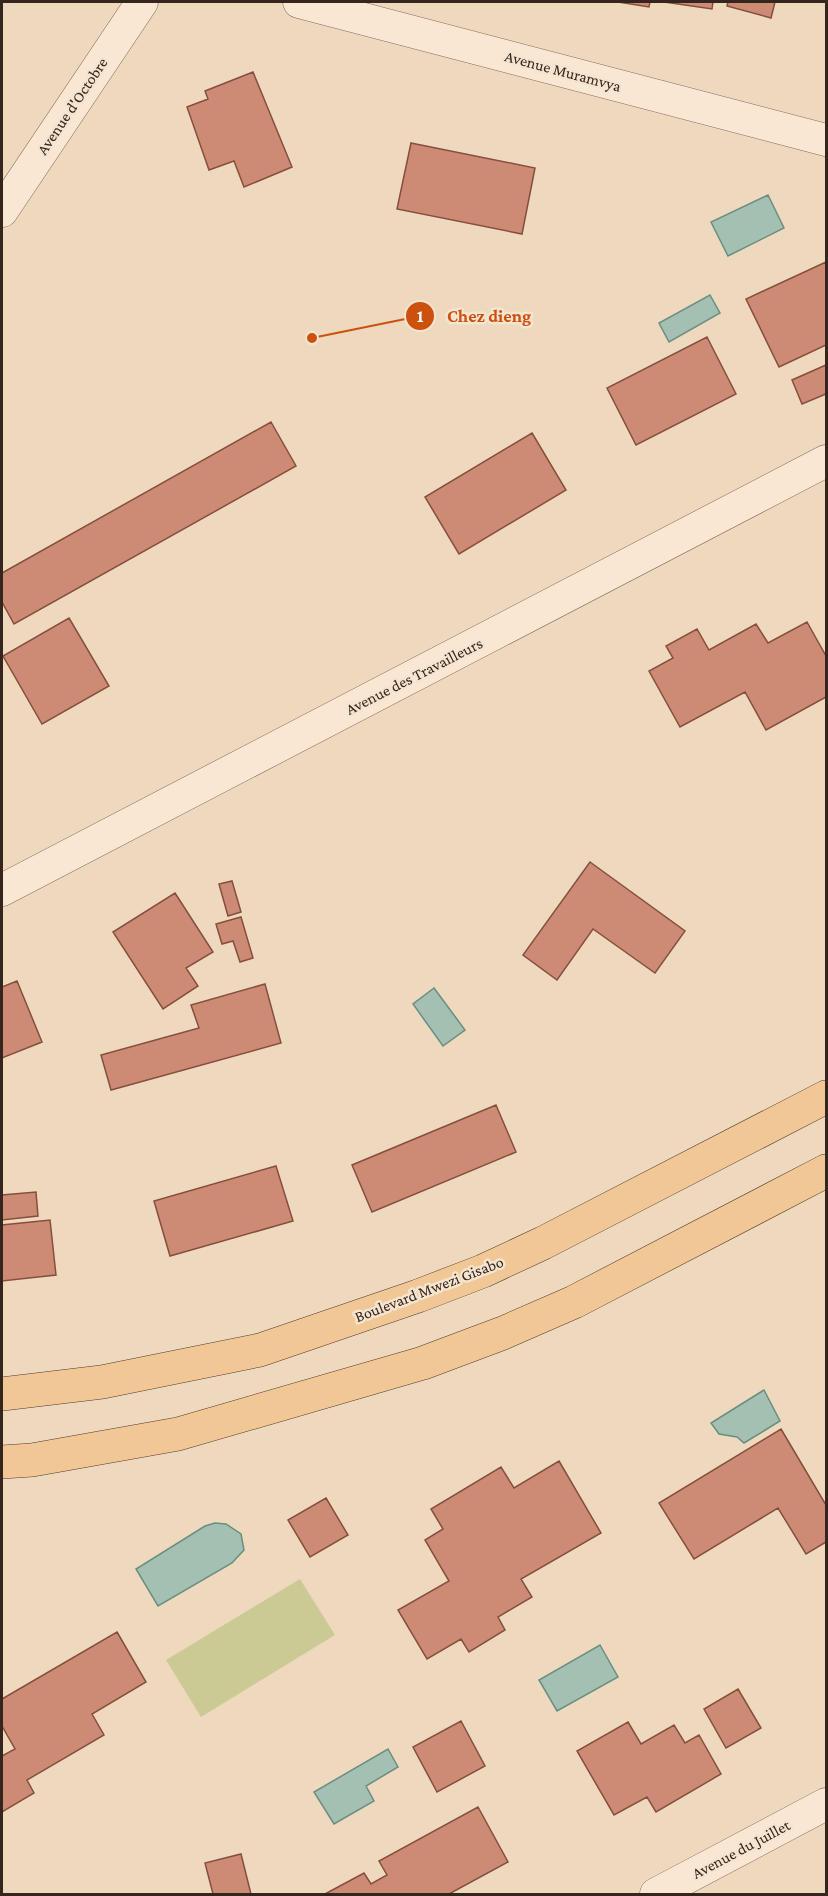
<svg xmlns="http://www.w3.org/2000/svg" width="828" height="1896" viewBox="0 0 828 1896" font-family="'Crimson Pro',serif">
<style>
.green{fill:#ccca94}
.water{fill:#a3c0b3;stroke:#6a8e7f;stroke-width:1.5}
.building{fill:#cd8b75;stroke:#864f3d;stroke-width:1.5}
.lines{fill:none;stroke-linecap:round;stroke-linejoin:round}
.street-casing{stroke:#876958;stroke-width:33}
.primary-casing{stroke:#54392c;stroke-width:34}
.street{stroke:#f9e7d3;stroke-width:32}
.primary{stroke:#f2c796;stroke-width:33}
.labels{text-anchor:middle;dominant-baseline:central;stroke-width:5;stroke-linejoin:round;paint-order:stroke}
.street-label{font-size:16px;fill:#36251c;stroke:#f5e4cf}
.leader{fill:none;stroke:#cd510e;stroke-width:2}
.callout-dot{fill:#cd510e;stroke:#f5e4cf;stroke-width:2}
.mark-label{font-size:18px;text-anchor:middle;font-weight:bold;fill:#fff}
.callout-label{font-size:18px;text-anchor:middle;font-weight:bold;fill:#cd510e;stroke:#f5e4cf;stroke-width:5;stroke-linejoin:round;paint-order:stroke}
</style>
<rect width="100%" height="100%" fill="#eed9bf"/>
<path class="green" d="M300,1579L335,1635L201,1717L166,1660Z"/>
<path class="water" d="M768,195L784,228L728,256L711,222Z
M710,295L720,313L669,342L659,323Z
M434,988L465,1030L443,1046L413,1004Z
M764,1390L780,1421L744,1443L737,1437L719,1434L711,1423Z
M215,1523L226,1524L241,1534L244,1550L232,1563L158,1606L136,1569L205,1526Z
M600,1645L618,1677L557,1711L539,1680Z
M388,1749L398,1767L366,1786L374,1801L334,1824L314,1792Z"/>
<path class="building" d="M618,2H650L649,7Z
M664,2H713L712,9Z
M728,2H775L771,18L727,6Z
M253,72L292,167L244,187L234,161L209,170L187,107L208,99L205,91Z
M411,143L535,168L522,234L397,209Z
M826,262V345L779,367L746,299Z
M707,337L736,394L636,445L607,388Z
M826,365V394L802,404L792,380Z
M271,422L296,466L14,624L2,602V573Z
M532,433L566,490L459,554L425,497Z
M69,618L109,686L42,724L3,656Z
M807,622L826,656V697L766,730L745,692L680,727L649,671L673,658L666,646L697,629L709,650L756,624L768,643Z
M590,862L685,931L655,973L593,929L557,980L523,955Z
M232,881L241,912L228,916L219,884Z
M175,893L213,952L186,968L198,986L163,1009L113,932Z
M241,917L253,958L240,962L233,941L222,944L216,924Z
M17,981L42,1042L2,1058V987Z
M265,984L281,1043L111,1090L101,1055L199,1028L191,1005Z
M496,1105L516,1152L372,1212L352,1165Z
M276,1166L293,1221L170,1256L154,1201Z
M36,1192L38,1216L2,1220V1195Z
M50,1220L56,1275L2,1281V1225Z
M781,1429L826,1505V1542L806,1554L778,1508L694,1559L659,1503Z
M559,1461L601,1533L521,1579L532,1597L498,1617L505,1630L469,1652L461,1639L427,1659L398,1610L449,1581L425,1540L443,1529L431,1509L501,1467L514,1488Z
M326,1498L348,1535L310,1557L288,1520Z
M117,1632L146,1682L92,1714L104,1735L27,1780L34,1793L2,1812V1756L15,1749L2,1726V1699Z
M738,1689L761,1728L726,1748L704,1709Z
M461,1721L485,1766L437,1792L413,1747Z
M628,1722L641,1744L674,1725L685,1743L699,1735L721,1774L656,1812L647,1797L614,1815L577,1751Z
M478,1807L508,1862L449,1894H325L364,1873L371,1884L387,1875L379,1861Z
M241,1854L251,1894H213L205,1863Z"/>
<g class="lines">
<g class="street-casing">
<path id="street" d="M299,2L826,140
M2,211L142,2
M2,890L826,461
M656,1894L826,1804"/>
</g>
<g class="primary-casing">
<path id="primary" d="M2,1394L102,1382L260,1350L418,1296L483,1271L543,1243L826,1097
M2,1462L32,1460L178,1434L423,1363L503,1333L574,1302L826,1171"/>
</g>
<use href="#street" class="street"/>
<use href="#primary" class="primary"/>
</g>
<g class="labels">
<g class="street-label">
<text transform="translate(563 71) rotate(15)">Avenue Muramvya</text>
<text transform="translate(72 106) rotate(-56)">Avenue d'Octobre</text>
<text transform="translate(414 676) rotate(-27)">Avenue des Travailleurs</text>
<text transform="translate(429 1289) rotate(-21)">Boulevard Mwezi Gisabo</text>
<text transform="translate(741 1849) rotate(-28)">Avenue du Juillet</text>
</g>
</g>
<path class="leader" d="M312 338L420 316"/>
<g class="callout-dot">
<circle cx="312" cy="338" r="6"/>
<circle cx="420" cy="316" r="15"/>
</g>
<g class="mark-label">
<text x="420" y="322">1</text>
</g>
<g class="callout-label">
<text x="489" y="322">Chez dieng</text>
</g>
<rect width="828" height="1896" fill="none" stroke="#36251c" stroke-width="6"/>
</svg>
